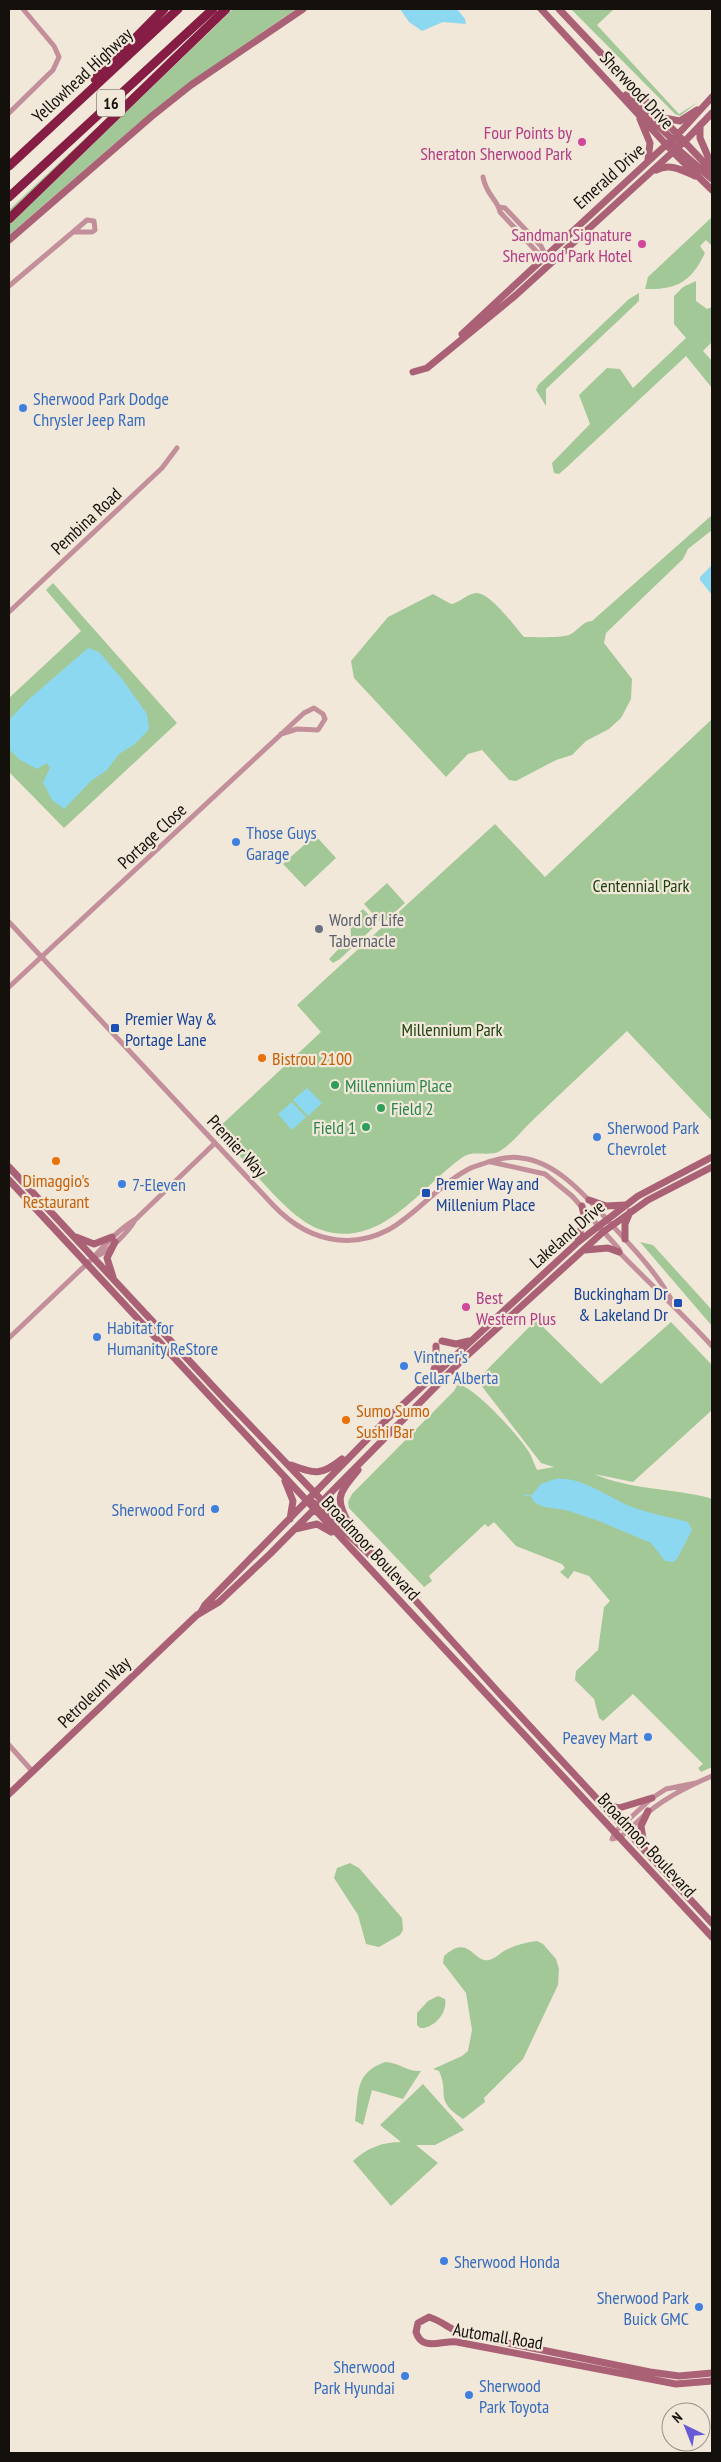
<svg xmlns="http://www.w3.org/2000/svg" width="721" height="2462" viewBox="0 0 721 2462" font-family="'PT Sans Narrow',sans-serif">
<style>
.green{fill:#a2c897}
.water{fill:#8dd8f1}
.lines{fill:none;stroke-linecap:round;stroke-linejoin:round}
.stream{stroke:#8dd8f1;stroke-width:1}
.street{stroke:#c28f9b;stroke-width:5}
.secondary{stroke:#aa6176;stroke-width:7}
.highway{stroke:#851d45;stroke-width:9}
.hotel-dot{fill:#d1479c;stroke:#f2e8d9;stroke-width:2}
.shop-dot{fill:#3f7fe0;stroke:#f2e8d9;stroke-width:2}
.worship-dot{fill:#6b7280;stroke:#f2e8d9;stroke-width:2}
.transit-dot{fill:#1a4fb4;stroke:#f2e8d9;stroke-width:2}
.food-dot{fill:#e8710a;stroke:#f2e8d9;stroke-width:2}
.leisure-dot{fill:#2e9e5b;stroke:#f2e8d9;stroke-width:2}
.labels{text-anchor:middle;dominant-baseline:central;stroke-width:4.5;stroke-linejoin:round;paint-order:stroke}
.shield{fill:#f2e8d9;stroke:#57524a;stroke-width:1}
.shield-label{font-size:16px;font-weight:bold;fill:#14110c}
.street-label{font-size:18px;fill:#14110c;stroke:#f2e8d9}
.hotel-label{font-size:18px;fill:#b23c85;stroke:#f2e8d9;text-anchor:end}
.shop-label{font-size:18px;fill:#366cbe;stroke:#f2e8d9;text-anchor:start}
.park-label{font-size:18px;fill:#1d420e;stroke:#f2e8d9}
.worship-label{font-size:18px;fill:#5b616d;stroke:#f2e8d9;text-anchor:start}
.transit-label{font-size:18px;fill:#164399;stroke:#f2e8d9;text-anchor:start}
.food-label{font-size:18px;fill:#c56008;stroke:#f2e8d9;text-anchor:start}
.leisure-label{font-size:18px;fill:#27864d;stroke:#f2e8d9;text-anchor:start}
</style>
<rect width="100%" height="100%" fill="#f2e8d9"/>
<path class="green" d="M233,9H296L189,83L134,127L9,235V225Z
M571,9H614L597,25L679,114L698,102L680,116L675,114Z
M107,118L108,119L9,214V210Z
M712,217V246L706,240L700,246L705,253C691,282 677,290 645,289L648,277Z
M696,281V301L707,309L712,307V342L703,351L712,361V388L686,356L567,467L559,474L554,473L552,463L590,424L579,395L607,368L620,369L633,388L686,338L674,324V296L683,287Z
M639,293V301L546,389V406L536,390L538,385L629,299Z
M712,515V530L688,549L683,559L606,633L604,643L632,679L631,699L621,718L609,729L586,741L572,755L556,760L516,781L509,780L482,750L468,754L446,777L354,678L351,661L388,617L433,594L451,604C460,603 466,594 476,593C490,592 514,626 524,637C533,637 562,638 569,635C577,632 582,621 592,621Z
M53,583L177,723L64,828L9,772V698L81,631L46,590Z
M712,719V1121L627,1031C597,1060 566,1088 536,1117C525,1127 513,1143 500,1151C490,1157 473,1150 463,1157C420,1187 380,1252 319,1229C287,1218 241,1156 217,1129L321,1032L297,1005L495,824L545,877Z
M315,835L336,858L305,887L283,864Z
M387,883L405,903L382,924L364,904Z
M363,909L374,920V927L340,959L333,963L329,959L351,936L350,921Z
M640,1242L653,1245L712,1310V1326Z
M536,1320L601,1384L671,1322L712,1365V1410L633,1482L594,1474C631,1490 671,1488 710,1498L712,1500V1767L701,1772L698,1768L703,1764L633,1694L603,1721L599,1718L594,1699L575,1680L576,1671L598,1650L604,1607L610,1601L589,1576L574,1571L568,1579L560,1572L565,1568L562,1564L516,1546L494,1522L488,1527L485,1524L429,1576L432,1581L424,1587L349,1508L348,1502L352,1494L454,1391L458,1384C475,1387 519,1436 529,1452C532,1457 534,1464 537,1470L554,1467L541,1463L477,1380Z
M350,1863L359,1868L402,1918L403,1930L400,1935L379,1947L366,1944L358,1915L334,1878L337,1868Z
M537,1941L543,1944L556,1959L559,1969L558,1985L523,2059L484,2098L485,2102L463,2119C433,2099 450,2095 439,2071L433,2069L462,2056L468,2051L472,2030L466,1993L443,1963L444,1956C469,1933 473,1963 489,1960C495,1959 501,1952 506,1950C515,1945 527,1942 537,1941Z
M438,1996L445,1999C448,2012 434,2029 420,2028L417,2025V2013L428,2001Z
M385,2062C398,2062 407,2072 421,2071L403,2099L372,2090L363,2125L355,2121C359,2093 354,2073 385,2062Z
M423,2084L464,2130L435,2145H416L438,2163L391,2206L353,2161C367,2148 382,2142 401,2142L380,2125Z"/>
<path class="water" d="M400,9H457L465,19L466,24L443,22L422,31L409,22Z
M712,565V595L700,580V577Z
M88,648L99,652L122,679L147,714L149,729L135,744L119,754L106,771L92,780L64,809L52,800L43,782L50,768L47,763L37,769L20,760L9,749V720L28,700Z
M307,1088L322,1103L308,1116L293,1100Z
M292,1102L306,1117L292,1130L278,1114Z
M555,1479C582,1476 607,1497 632,1507C650,1514 670,1517 688,1522L692,1530L677,1559L673,1562L665,1561L651,1543L599,1521L566,1510L544,1507L534,1502L531,1496L541,1484Z"/>
<g class="lines">
<path class="stream" d="M524,1495L531,1496"/>
<path class="street" d="M9,113L53,70L59,57L54,46L23,9
M483,177C486,195 498,200 500,212L537,252L545,255
M499,207L505,208L541,246L546,256
M87,220L94,221L95,230L92,232H73Z
M9,286L73,232
M9,612L162,468L177,448
M9,922L273,1205C291,1224 311,1237 338,1240C398,1246 421,1195 467,1170C473,1166 481,1165 488,1162C500,1159 509,1156 521,1158C553,1161 581,1191 601,1213C625,1240 655,1269 672,1301
M9,987L304,713L314,708L323,714L325,719L318,730L297,729L281,734
M491,1162L545,1174L572,1196L619,1249V1252C650,1284 682,1313 712,1346
M96,1256C108,1253 130,1230 135,1220
M9,1338L93,1258C106,1243 119,1229 136,1219L215,1143
M9,1745L33,1772
M696,1783L666,1789L652,1798L615,1832L612,1839C623,1838 628,1830 637,1822C659,1801 684,1788 712,1776"/>
<path class="secondary" d="M541,9L673,152L712,190
M559,9L712,171
M626,95L672,139L685,141
M664,118L680,121L697,110
M640,119L650,143L648,160
M700,127V138L712,166
M674,146L712,179
M656,170C670,163 682,170 695,176
M9,240L152,116L191,85L303,9
M462,334L682,130L712,97
M413,372L427,368L516,295L687,139L712,113
M9,1167L221,1395L378,1559L499,1693L712,1923
M9,1180L712,1937
M589,1200L606,1206L625,1205
M76,1237L94,1244L112,1237
M625,1239V1224L630,1212
M578,1242L584,1215L582,1206
M585,1250L608,1248L619,1252
M113,1277L107,1258L115,1242
M442,1341L456,1344L469,1341
M432,1375L436,1364V1346
M291,1465C315,1474 321,1476 342,1459
M285,1481L293,1501L290,1519
M314,1503L370,1555
M350,1526C335,1497 337,1496 358,1470
M295,1529L317,1524L331,1532
M201,1612L205,1605L385,1421L578,1242L638,1196L712,1157
M9,1794L197,1615L219,1602L270,1554L460,1362L603,1232L648,1200L712,1167
M602,1804L619,1808L652,1798
M645,1851L641,1826L648,1811
M712,2373L679,2376L650,2372L463,2334C451,2330 442,2321 429,2317L418,2323L416,2332C422,2352 442,2340 457,2342L676,2384L712,2381"/>
<path class="highway" d="M95,79L164,9
M9,166L178,9
M9,197L213,9
M9,219L226,9"/>
</g>
<g class="hotel-dot">
<circle cx="582" cy="142" r="5"/>
<circle cx="642" cy="244" r="5"/>
<circle cx="466" cy="1307" r="5"/>
</g>
<g class="shop-dot">
<circle cx="23" cy="408" r="5"/>
<circle cx="236" cy="842" r="5"/>
<circle cx="597" cy="1137" r="5"/>
<circle cx="122" cy="1184" r="5"/>
<circle cx="97" cy="1337" r="5"/>
<circle cx="404" cy="1366" r="5"/>
<circle cx="215" cy="1509" r="5"/>
<circle cx="648" cy="1737" r="5"/>
<circle cx="444" cy="2261" r="5"/>
<circle cx="699" cy="2307" r="5"/>
<circle cx="405" cy="2376" r="5"/>
<circle cx="469" cy="2395" r="5"/>
</g>
<circle class="worship-dot" cx="319" cy="929" r="5"/>
<g class="transit-dot">
<rect x="110" y="1023" width="10" height="10" rx="2.5"/>
<rect x="421" y="1188" width="10" height="10" rx="2.5"/>
<rect x="673" y="1298" width="10" height="10" rx="2.5"/>
</g>
<g class="food-dot">
<circle cx="262" cy="1058" r="5"/>
<circle cx="56" cy="1161" r="5"/>
<circle cx="346" cy="1420" r="5"/>
</g>
<g class="leisure-dot">
<circle cx="335" cy="1085" r="5"/>
<circle cx="381" cy="1108" r="5"/>
<circle cx="366" cy="1127" r="5"/>
</g>
<g class="labels">
<rect class="shield" x="97" y="89.5" width="28" height="27" rx="4"/>
<g class="shield-label">
<text x="111" y="103">16</text>
</g>
<g class="street-label">
<text transform="translate(82 75) rotate(-43)">Yellowhead Highway</text>
<text transform="translate(637 90) rotate(47)">Sherwood Drive</text>
<text transform="translate(609 176) rotate(-42)">Emerald Drive</text>
<text transform="translate(86 521) rotate(-43)">Pembina Road</text>
<text transform="translate(152 836) rotate(-43)">Portage Close</text>
<text transform="translate(237 1146) rotate(47)">Premier Way</text>
<text transform="translate(567 1234) rotate(-41)">Lakeland Drive</text>
<text transform="translate(371 1548) rotate(47)">Broadmoor Boulevard</text>
<text transform="translate(94 1692) rotate(-44)">Petroleum Way</text>
<text transform="translate(647 1845) rotate(47)">Broadmoor Boulevard</text>
<text transform="translate(498 2336) rotate(9)">Automall Road</text>
</g>
<g class="hotel-label">
<text x="572" y="132">Four Points by<tspan x="572" dy="21">Sheraton Sherwood Park</tspan></text>
<text x="632" y="234">Sandman Signature<tspan x="632" dy="21">Sherwood Park Hotel</tspan></text>
<text x="476" y="1297" text-anchor="start">Best<tspan x="476" dy="21">Western Plus</tspan></text>
</g>
<g class="shop-label">
<text x="33" y="398">Sherwood Park Dodge<tspan x="33" dy="21">Chrysler Jeep Ram</tspan></text>
<text x="246" y="832">Those Guys<tspan x="246" dy="21">Garage</tspan></text>
<text x="607" y="1127">Sherwood Park<tspan x="607" dy="21">Chevrolet</tspan></text>
<text x="132" y="1184">7-Eleven</text>
<text x="107" y="1327">Habitat for<tspan x="107" dy="21">Humanity ReStore</tspan></text>
<text x="414" y="1356">Vintner's<tspan x="414" dy="21">Cellar Alberta</tspan></text>
<text x="205" y="1509" text-anchor="end">Sherwood Ford</text>
<text x="638" y="1737" text-anchor="end">Peavey Mart</text>
<text x="454" y="2261">Sherwood Honda</text>
<text x="689" y="2297" text-anchor="end">Sherwood Park<tspan x="689" dy="21">Buick GMC</tspan></text>
<text x="395" y="2366" text-anchor="end">Sherwood<tspan x="395" dy="21">Park Hyundai</tspan></text>
<text x="479" y="2385">Sherwood<tspan x="479" dy="21">Park Toyota</tspan></text>
</g>
<g class="park-label">
<text x="641" y="885">Centennial Park</text>
<text x="452" y="1029">Millennium Park</text>
</g>
<g class="worship-label">
<text x="329" y="919">Word of Life<tspan x="329" dy="21">Tabernacle</tspan></text>
</g>
<g class="transit-label">
<text x="125" y="1018">Premier Way &amp;<tspan x="125" dy="21">Portage Lane</tspan></text>
<text x="436" y="1183">Premier Way and<tspan x="436" dy="21">Millenium Place</tspan></text>
<text x="668" y="1293" text-anchor="end">Buckingham Dr<tspan x="668" dy="21">&amp; Lakeland Dr</tspan></text>
</g>
<g class="food-label">
<text x="272" y="1058">Bistrou 2100</text>
<text x="56" y="1180" text-anchor="middle">Dimaggio's<tspan x="56" dy="21">Restaurant</tspan></text>
<text x="356" y="1410">Sumo Sumo<tspan x="356" dy="21">Sushi Bar</tspan></text>
</g>
<g class="leisure-label">
<text x="345" y="1085">Millennium Place</text>
<text x="391" y="1108">Field 2</text>
<text x="356" y="1127" text-anchor="end">Field 1</text>
</g>
</g>
<rect width="721" height="2462" fill="none" stroke="#14110c" stroke-width="20"/>
<g transform="translate(686 2427) rotate(317)"><circle r="24" fill="#f2e8d9" stroke="#999287"/>
<path d="M0-4L9 19L0 12L-9 19Z" fill="#665bd4"/>
<text y="-8" font-size="14" font-weight="bold" text-anchor="middle" fill="#14110c">N</text>
</g>
</svg>
